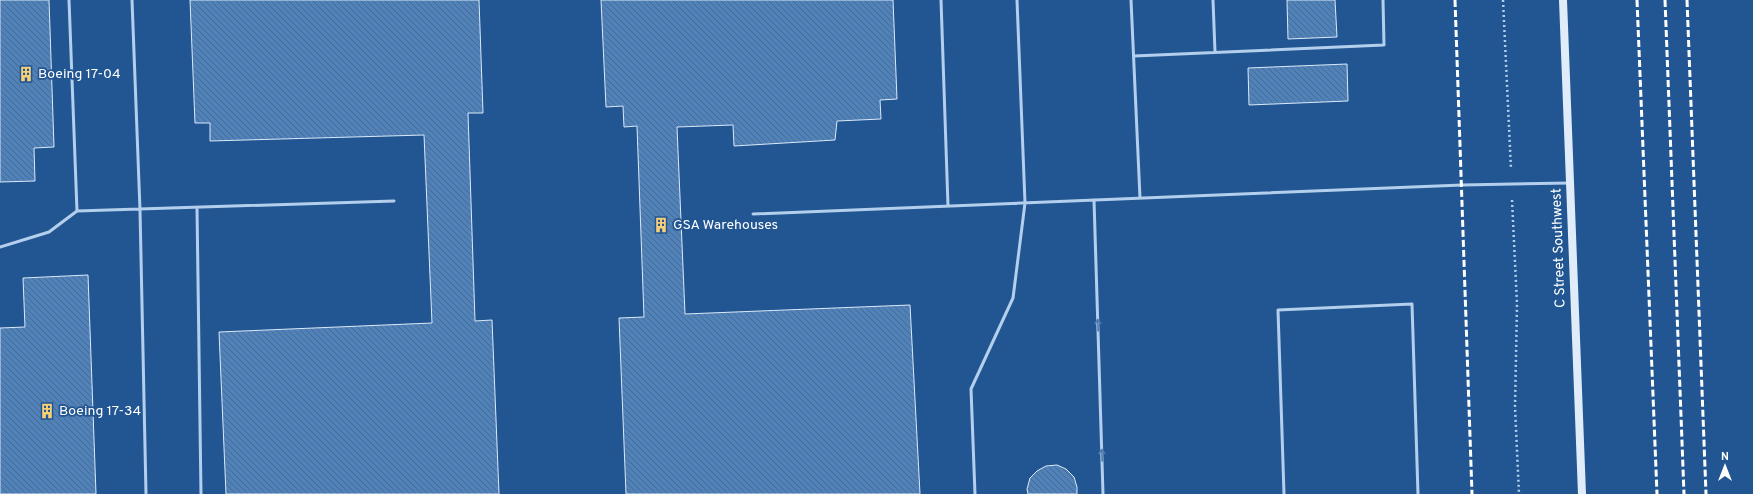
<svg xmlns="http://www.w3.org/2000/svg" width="1753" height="494" viewBox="0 0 1753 494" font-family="Overpass,sans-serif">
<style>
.building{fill:url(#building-back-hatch);stroke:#dae9f9}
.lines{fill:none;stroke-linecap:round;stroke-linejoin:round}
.path{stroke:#b4cfed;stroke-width:2.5;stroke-dasharray:2 3;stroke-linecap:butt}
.lane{stroke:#b4cfed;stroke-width:3}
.secondary{stroke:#e0ecfa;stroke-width:8}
.rail{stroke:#fff;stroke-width:3;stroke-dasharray:7 3;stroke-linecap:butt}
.oneway{stroke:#4e7aad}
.labels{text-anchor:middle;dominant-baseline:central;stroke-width:3.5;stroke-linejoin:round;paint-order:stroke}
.poi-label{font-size:14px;fill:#fff;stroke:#225692;text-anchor:start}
.street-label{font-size:14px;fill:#fff;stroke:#225692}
</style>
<defs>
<pattern id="building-back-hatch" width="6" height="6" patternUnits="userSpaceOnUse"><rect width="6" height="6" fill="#4f81ba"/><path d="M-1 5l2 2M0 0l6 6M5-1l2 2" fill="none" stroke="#4e6988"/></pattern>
</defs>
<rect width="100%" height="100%" fill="#225692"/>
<path class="building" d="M0,0H49L54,147L34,148L35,181L0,182Z
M190,0H479L483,113H468L475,321L492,320L499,494H226L219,332L432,323L424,135L210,141V123H195Z
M601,0H893L897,99L880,100L881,119L837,121L835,140L734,146L733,125L677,127L685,314L910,305L920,494H626L619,318L644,317L637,126L624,127L623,106L606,107Z
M1287,0H1335L1337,37L1288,39Z
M1347,64L1348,101L1249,105L1248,68Z
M88,275L96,494H0V328L25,327L23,278Z
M1057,465L1066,469L1074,477L1077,487V494H1028L1027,489L1030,478L1037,471L1046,466Z"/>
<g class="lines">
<path class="path" d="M1503,0L1511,169
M1512,200L1517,304L1515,407L1519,494"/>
<path class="lane" d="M132,0L140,210L146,494
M941,0L948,206
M1131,0L1140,198
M1213,0L1215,52
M1134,56L1384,45L1383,0
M1094,200L1103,494
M197,208L201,494
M77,211L394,201
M753,214L1462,185L1570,183
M0,247L49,232L77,211L69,0
M975,494L971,389L1013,298L1025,203L1017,0
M1284,494L1278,310L1412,304L1418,494"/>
<path class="secondary" d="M1563,0L1582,494"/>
<path class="rail" d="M1455,0L1472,494
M1637,0L1657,494
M1665,0L1684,494
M1687,0L1706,494"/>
</g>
<defs><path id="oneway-shaft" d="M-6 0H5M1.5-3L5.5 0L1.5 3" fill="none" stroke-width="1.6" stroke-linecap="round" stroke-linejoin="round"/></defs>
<g class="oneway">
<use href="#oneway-shaft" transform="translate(1098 325) rotate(-92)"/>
<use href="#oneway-shaft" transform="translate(1102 455) rotate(-92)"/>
</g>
<defs>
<g id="building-bare" transform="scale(1.2)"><path d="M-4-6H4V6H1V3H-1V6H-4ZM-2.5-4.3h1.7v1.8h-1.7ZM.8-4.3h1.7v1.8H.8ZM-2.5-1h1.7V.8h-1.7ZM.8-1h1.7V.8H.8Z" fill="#f8cf77" stroke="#225692" stroke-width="2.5" paint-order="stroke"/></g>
</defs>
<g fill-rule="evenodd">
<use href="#building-bare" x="26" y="74"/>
<use href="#building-bare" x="661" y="225"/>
<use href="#building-bare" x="47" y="411"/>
</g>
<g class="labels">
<g class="poi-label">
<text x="38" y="74">Boeing 17-04</text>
<text x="673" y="225">GSA Warehouses</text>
<text x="59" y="411">Boeing 17-34</text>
</g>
<g class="street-label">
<text transform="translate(1559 248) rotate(-92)">C Street Southwest</text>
</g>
</g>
<g transform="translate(1725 466)" stroke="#225692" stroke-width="3" paint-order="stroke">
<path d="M0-3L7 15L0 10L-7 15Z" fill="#ffffff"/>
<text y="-6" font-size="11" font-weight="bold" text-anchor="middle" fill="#ffffff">N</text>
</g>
</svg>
